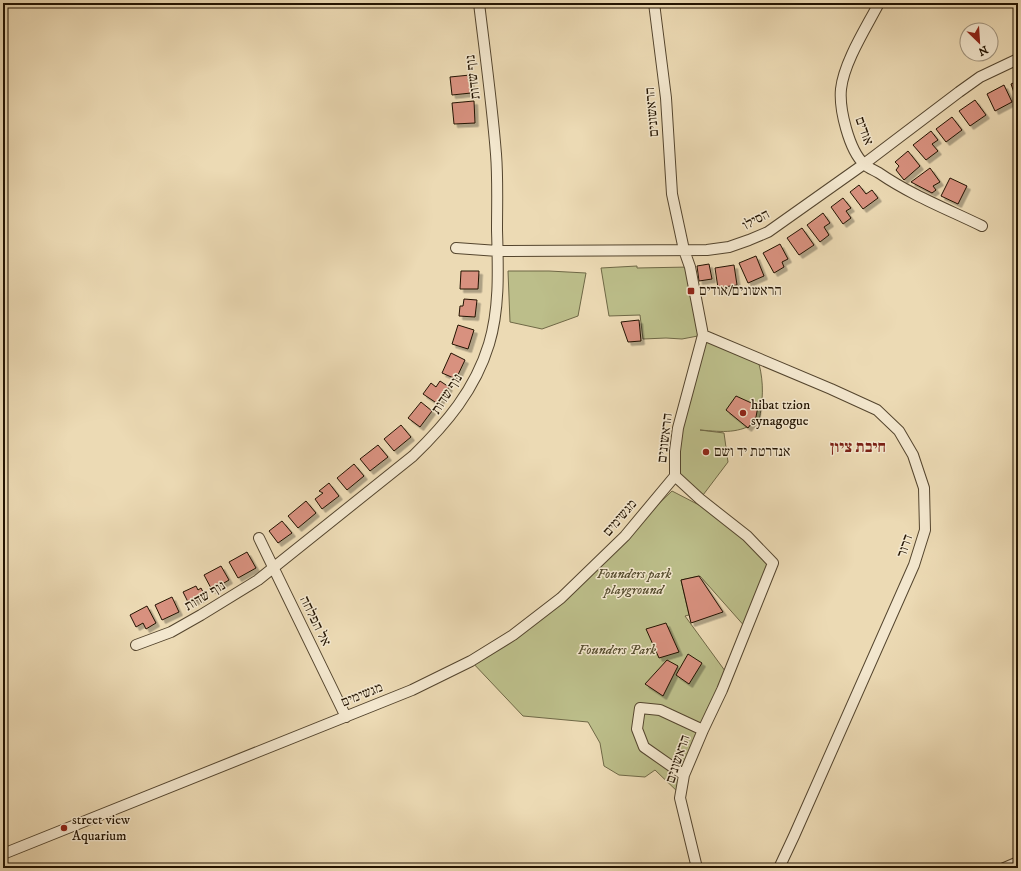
<svg xmlns="http://www.w3.org/2000/svg" width="1021" height="871" viewBox="0 0 1021 871" font-family="'IM FELL DW Pica','Frank Ruhl Libre',serif">
<style>
.green{fill:#bcbe8a;stroke:#6f6846}
.building{fill:#d8917f;stroke:#221301;filter:url(#shadow)}
.lines{fill:none;stroke-linecap:round;stroke-linejoin:round}
.minor-casing{stroke:#54452e;stroke-width:12}
.minor{stroke:#f3e7ce;stroke-width:10}
.poi-dot{fill:#8f2418;stroke:#f3e7ce;stroke-width:1.5}
.labels{text-anchor:middle;dominant-baseline:central;stroke-width:3;stroke-linejoin:round;paint-order:stroke}
.street-label{font-size:14px;fill:#221301;stroke:#f3e7ce}
.poi-label{font-size:14px;fill:#221301;stroke:#f3e7ce;text-anchor:start}
.park-label{font-size:14px;font-style:italic;fill:#584f31;stroke:#f3e7ce}
.quarter-label{font-size:16px;font-weight:bold;fill:#7a1f14;stroke:#f3e7ce}
</style>
<defs>
<filter id="shadow"><feDropShadow dx="3.5" dy="3.5" stdDeviation="0" flood-color="#0004"/></filter>
</defs>
<rect width="100%" height="100%" fill="#ecdab4"/>
<filter id="stains"><feTurbulence type="fractalNoise" baseFrequency=".005" numOctaves="4"/><feColorMatrix values="0 0 0 0 .2 0 0 0 0 .09 0 0 0 0 .02 0 0 0 .5 -.17"/></filter>
<radialGradient id="worn" r=".72"><stop offset=".6" stop-color="#630" stop-opacity="0"/><stop offset="1" stop-color="#630" stop-opacity=".3"/></radialGradient>
<path class="green" d="M637,266V268L690,267L703,335L682,339L666,338L643,339L640,315L609,316L601,268Z
M508,271H549L586,273L578,316L542,329L510,322Z
M708,337L759,364C764,383 763,401 759,421C738,434 724,432 700,430L724,433L728,462L700,499L675,476L678,428L698,354Z
M672,491L728,520L773,563L747,629L700,576L681,580L689,615L685,616L728,675L680,794L655,770L645,777L619,775L604,766L600,743L588,722L523,716L471,661L526,631Z"/>
<path class="building" d="M470,75L471,93L452,95L450,77Z
M1018,81V100L1017,101L1011,84Z
M1004,85L1012,102L995,111L987,94Z
M975,100L986,115L970,126L959,111Z
M474,101L475,123L454,124L452,103Z
M952,117L962,130L946,142L936,129Z
M931,131L938,140L932,144L938,151L926,160L913,145Z
M908,151L920,166L904,180L896,170L899,166L895,162Z
M930,168L940,182L933,186L936,190L932,193L911,182Z
M950,178L967,186L958,204L941,196Z
M859,185L866,194L872,190L878,198L863,209L850,192Z
M843,198L851,208L846,211L851,218L843,224L831,207Z
M823,213L830,223L824,227L829,235L820,242L807,225Z
M802,228L814,245L799,255L787,238Z
M780,244L788,259L782,262L784,267L774,273L763,253Z
M756,256L764,276L748,283L739,263Z
M709,264L712,279L699,281L697,266Z
M734,265L737,285L718,288L715,268Z
M461,271H479L478,289H460Z
M464,299L477,300L475,317L459,316L460,306H463Z
M639,320L641,341L628,342L621,322Z
M458,325L474,330L468,349L452,344Z
M451,353L465,360L456,379L442,373Z
M440,381L449,387L438,404L423,394L431,383L436,387Z
M736,396L758,406L756,417L748,428L726,410Z
M421,402L432,411L420,427L408,418Z
M401,425L411,437L394,451L384,439Z
M378,445L388,457L370,471L360,459Z
M354,464L364,476L347,490L337,478Z
M329,483L339,496L322,509L315,499L323,493L319,491Z
M306,501L316,513L298,528L288,516Z
M282,521L292,533L278,543L269,531Z
M247,552L256,568L238,578L229,562Z
M221,566L229,580L212,590L204,575Z
M699,576L723,612L691,623L681,580Z
M196,586L198,590L201,588L205,596L189,604L183,592Z
M172,597L179,612L162,620L155,605Z
M147,606L156,623L146,629L143,623L136,627L130,615Z
M666,623L679,652L659,658L646,629Z
M688,654L702,663L689,684L676,675Z
M667,660L678,666L663,696L645,684Z"/>
<g class="lines">
<g class="minor-casing">
<path id="minor" d="M654,3L666,98L672,194L684,250L690,267L703,335L678,428L675,451V476L700,499L747,536L773,563L722,690L703,730L684,775L680,798L697,868
M879,3C866,28 844,62 841,89C839,109 849,150 864,164C868,168 874,170 879,173C911,195 947,209 982,226
M456,248L498,251L707,250L729,247L749,240L768,232L864,164L959,92L980,77L1018,59
M703,335L831,389L877,410L899,431L913,455L924,488L925,530L914,565L794,836L779,868
M259,538L346,717
M136,645L171,632L201,615L258,580L413,456C446,424 475,390 489,344C500,308 498,267 497,230C497,205 498,179 496,154C492,103 485,53 479,3
M684,775L644,747L637,729L640,708L660,710L703,730
M3,854L412,690L471,661L513,635L561,598L625,536L675,476
M1004,868L1018,862"/>
</g>
<use href="#minor" class="minor"/>
</g>
<g class="poi-dot">
<rect x="687" y="287" width="8" height="8" rx="2"/>
<circle cx="743" cy="413" r="4"/>
<circle cx="706" cy="452" r="4"/>
<circle cx="64" cy="828" r="4"/>
</g>
<g class="labels">
<g class="street-label">
<text transform="translate(473 77) rotate(-97)">נוף שדות</text>
<text transform="translate(652 112) rotate(-95)">הראשונים</text>
<text transform="translate(864 131) rotate(70)">אודים</text>
<text transform="translate(756 220) rotate(-28)">הסילו</text>
<text transform="translate(447 394) rotate(-57)">נוף שדות</text>
<text transform="translate(665 438) rotate(-83)">הראשונים</text>
<text transform="translate(620 518) rotate(-49)">מגשימים</text>
<text transform="translate(905 546) rotate(-71)">דרור</text>
<text transform="translate(205 596) rotate(-31)">נוף שדות</text>
<text transform="translate(315 621) rotate(64)">אל הפלחה</text>
<text transform="translate(362 695) rotate(-22)">מגשימים</text>
<text transform="translate(678 759) rotate(-71)">הראשונים</text>
</g>
<g class="poi-label">
<text x="699" y="291">הראשונים/אודים</text>
<text x="751" y="405">hibat tzion<tspan x="751" dy="16">synagogue</tspan></text>
<text x="714" y="452">אנדרטת יד ושם</text>
<text x="72" y="820">street view<tspan x="72" dy="16">Aquarium</tspan></text>
</g>
<g class="park-label">
<text x="634" y="574">Founders park<tspan x="634" dy="16">playground</tspan></text>
<text x="617" y="650">Founders Park</text>
</g>
<g class="quarter-label">
<text x="858" y="447">חיבת ציון</text>
</g>
</g>
<rect width="1021" height="871" fill="none" stroke="#ecdab4" stroke-width="16"/>
<rect x="4" y="4" width="1013" height="863" fill="none" stroke="#221301" stroke-width="2"/>
<rect x="8" y="8" width="1005" height="855" fill="none" stroke="#221301"/>
<g transform="translate(979 42) rotate(155)"><circle r="19" fill="#f3e7ce" stroke="#9f927c"/>
<path d="M0-3L7 15L0 10L-7 15Z" fill="#8f2418"/>
<text y="-6" font-size="11" font-weight="bold" text-anchor="middle" fill="#221301">N</text>
</g>
<rect width="100%" height="100%" filter="url(#stains)"/>
<rect width="100%" height="100%" fill="url(#worn)"/>
</svg>
